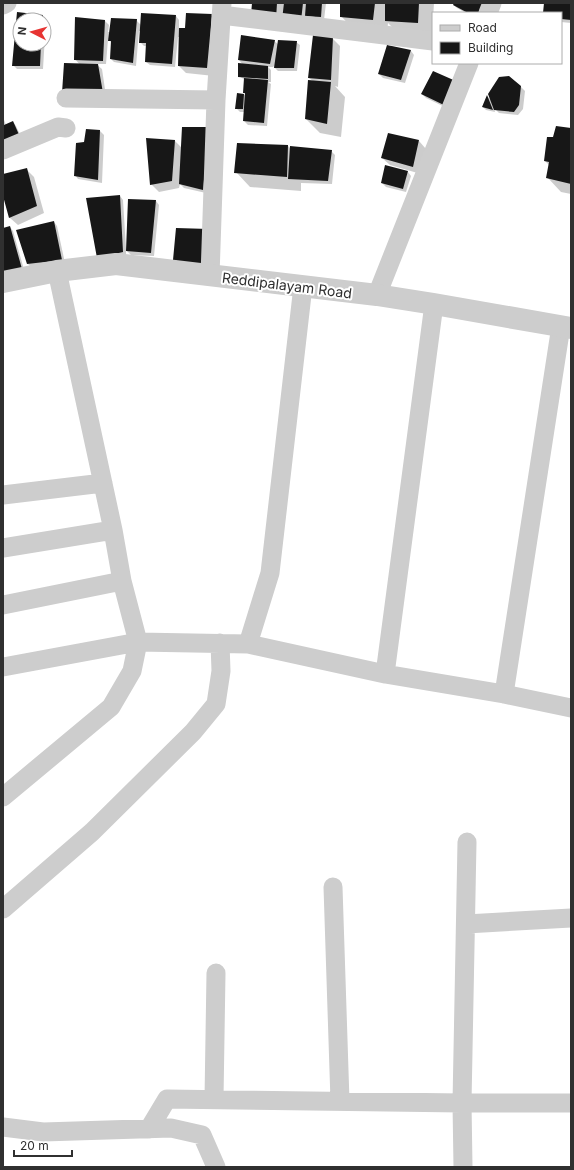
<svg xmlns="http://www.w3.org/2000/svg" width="574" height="1170" viewBox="0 0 574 1170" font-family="Inter,sans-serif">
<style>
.shadow{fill:#0003;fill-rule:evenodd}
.building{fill:#171717}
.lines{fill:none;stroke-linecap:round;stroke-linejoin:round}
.minor{stroke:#cdcdcd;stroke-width:19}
.tertiary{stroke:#cdcdcd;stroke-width:22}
.labels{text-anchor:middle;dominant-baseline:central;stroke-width:4;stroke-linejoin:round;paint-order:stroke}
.street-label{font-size:14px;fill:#303030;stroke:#fff}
</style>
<rect width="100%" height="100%" fill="#fff"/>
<path class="shadow" d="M243,3H326L324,20L305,24L253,4Z
M341,3H434L432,37L400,35L388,23L387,33L355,31L341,16Z
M455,3L489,13H466L457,8L454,5Z
M545,3H571V23L561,22V13H544Z
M18,13L42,15L46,19L43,69H17L13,65ZM20,20H44V44H20Z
M211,15L214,76L186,73L179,66L180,37H178L175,67L150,65L146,62L147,46H144L140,42L141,31H139L136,66L114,62L111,59L112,43L108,39L106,64H96L102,69L106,96L75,59L76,18L105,21L109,25L108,32H110L136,20L141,25L176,16L179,20V29H186Z
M332,38L340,46L338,87L335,86L345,97L341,137L320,133L306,119L313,81L309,78Z
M274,41L278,44L296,42L300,45L297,71H278L273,66V67H268L271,70V82H268L271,84L267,126L248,125L244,121L245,112H240L236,108L238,94L246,95L244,93L245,80L239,76L243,65L239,60Z
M388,46L411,51L414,55L405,83L383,78L379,74Z
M457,83L451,110L426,98L422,94Z
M521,87L525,91L523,109L518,115L499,113L494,108L495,112L486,110L483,107L487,96L492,101Z
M3,117L6,125L13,122L16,126L23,141L3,148Z
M209,128L206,193L184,188L180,184L179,188L159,192L151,184L175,141L182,148Z
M571,129V194L561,192L547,177L549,165L545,161L554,138Z
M100,131L104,135L102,183L78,179L75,175L84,143Z
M419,141L426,149L421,174L390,165L382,158Z
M288,146L291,149L331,151L335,155L332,184L301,183V191L250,187L236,172Z
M26,169L34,177L44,213L18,225L10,218L3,193V175Z
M408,172L411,176L406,192L386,187L382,183Z
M120,196L123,200L126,249H127L156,201L159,205L154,256L131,255L126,250V255L102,261Z
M54,222L57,226L65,263L32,268L28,264Z
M10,227L13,231L25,273L3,279V230Z"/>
<path class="building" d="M252,3H277L276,19L251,15Z
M284,3H303L301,21L282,20Z
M306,3H322L321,17L305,16Z
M340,3H375L373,20L340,17Z
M385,3H419L418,23L385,21Z
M454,3H488L484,13H468L453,5Z
M544,3H571V20L561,19V13H543Z
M17,12L43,15L42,20H20V44H41L40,66H12Z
M141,13L176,15L172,64L145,62L146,43H139Z
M186,13L212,14L207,68L178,66L179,28H185Z
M75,17L105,20L103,61L74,60Z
M111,18L137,19L133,63L110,59L111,41H108Z
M241,35L275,40L270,64L238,60Z
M313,35L333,37L331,80L308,78Z
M278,40L297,41L294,68H274Z
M387,45L411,50L401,80L378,74Z
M64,63L98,64L103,93H62Z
M238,63L268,66V79L238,77Z
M433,71L458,82L448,107L421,94Z
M509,76L521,86L519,105L514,112L494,110L488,94L499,77Z
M244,78L268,80L264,123L243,121L245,93H243Z
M308,80L331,82L327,124L305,119Z
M237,93L244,94L243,109H235Z
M487,95L493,110L482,107Z
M13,121L20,137L3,143V122L4,125Z
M556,126L571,128V184L546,178L549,162L544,161L547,137H553Z
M182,127H209L203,190L179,184Z
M86,129L100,130L98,180L74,176L76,143L84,142Z
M388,133L419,140L413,167L381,158Z
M146,138L175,140L172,181L150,185Z
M237,143L288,145L287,177L234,173Z
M290,146L332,150L328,181L288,179Z
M385,165L408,171L403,189L381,183Z
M27,168L37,206L9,218L3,196V174Z
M120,195L123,252L97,258L86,198Z
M128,199L156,200L151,253L126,251Z
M54,221L62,260L27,264L16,230Z
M10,226L22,269L3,275V228Z
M176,228L209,229L207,267L173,260Z"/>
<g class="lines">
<path class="minor" d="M3,5L7,3
M488,13L492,3
M221,15L433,41
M66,98L216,100
M3,150L58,127L66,128
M210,276L216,100L222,3
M377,295L469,63
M3,495L103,483
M3,548L113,530
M3,605L122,581
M248,644L270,573L303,286
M3,667L138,642L248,644L385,674L504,694L571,708
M385,674L434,304
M504,694L561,326
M3,797L111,707L132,671L138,642L122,581L113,530L57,271
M333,887L340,1101
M3,909L92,832L193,732L216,704L221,671L220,643
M466,924L571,918
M214,1099L216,973
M3,1127L43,1132L171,1128L202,1135L216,1167
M149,1129L167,1099L462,1103L467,842
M463,1167L462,1103H571"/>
<path class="tertiary" d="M3,282L57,271L116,264L377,295L434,304L571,328"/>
</g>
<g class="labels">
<g class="street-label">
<text transform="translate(287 285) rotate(7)">Reddipalayam Road</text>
</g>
</g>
<rect width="574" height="1170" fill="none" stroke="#303030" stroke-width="8"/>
<rect x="432" y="12" width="130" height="52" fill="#ffffff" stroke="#acacac"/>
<rect x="440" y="25" width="20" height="6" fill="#cdcdcd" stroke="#acacac"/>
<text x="468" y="32" font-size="12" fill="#303030">Road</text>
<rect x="440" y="42" width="20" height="12" fill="#171717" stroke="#acacac"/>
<text x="468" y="52" font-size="12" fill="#303030">Building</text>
<g transform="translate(32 32) rotate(276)"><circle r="19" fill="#ffffff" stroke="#acacac"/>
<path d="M0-3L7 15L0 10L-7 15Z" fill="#e73432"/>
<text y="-6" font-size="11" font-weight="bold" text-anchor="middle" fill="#303030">N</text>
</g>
<path d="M14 1150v6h58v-6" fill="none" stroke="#303030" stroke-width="2"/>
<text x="20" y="1150" font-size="12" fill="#303030" stroke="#ffffff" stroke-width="3" paint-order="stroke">20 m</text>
</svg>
